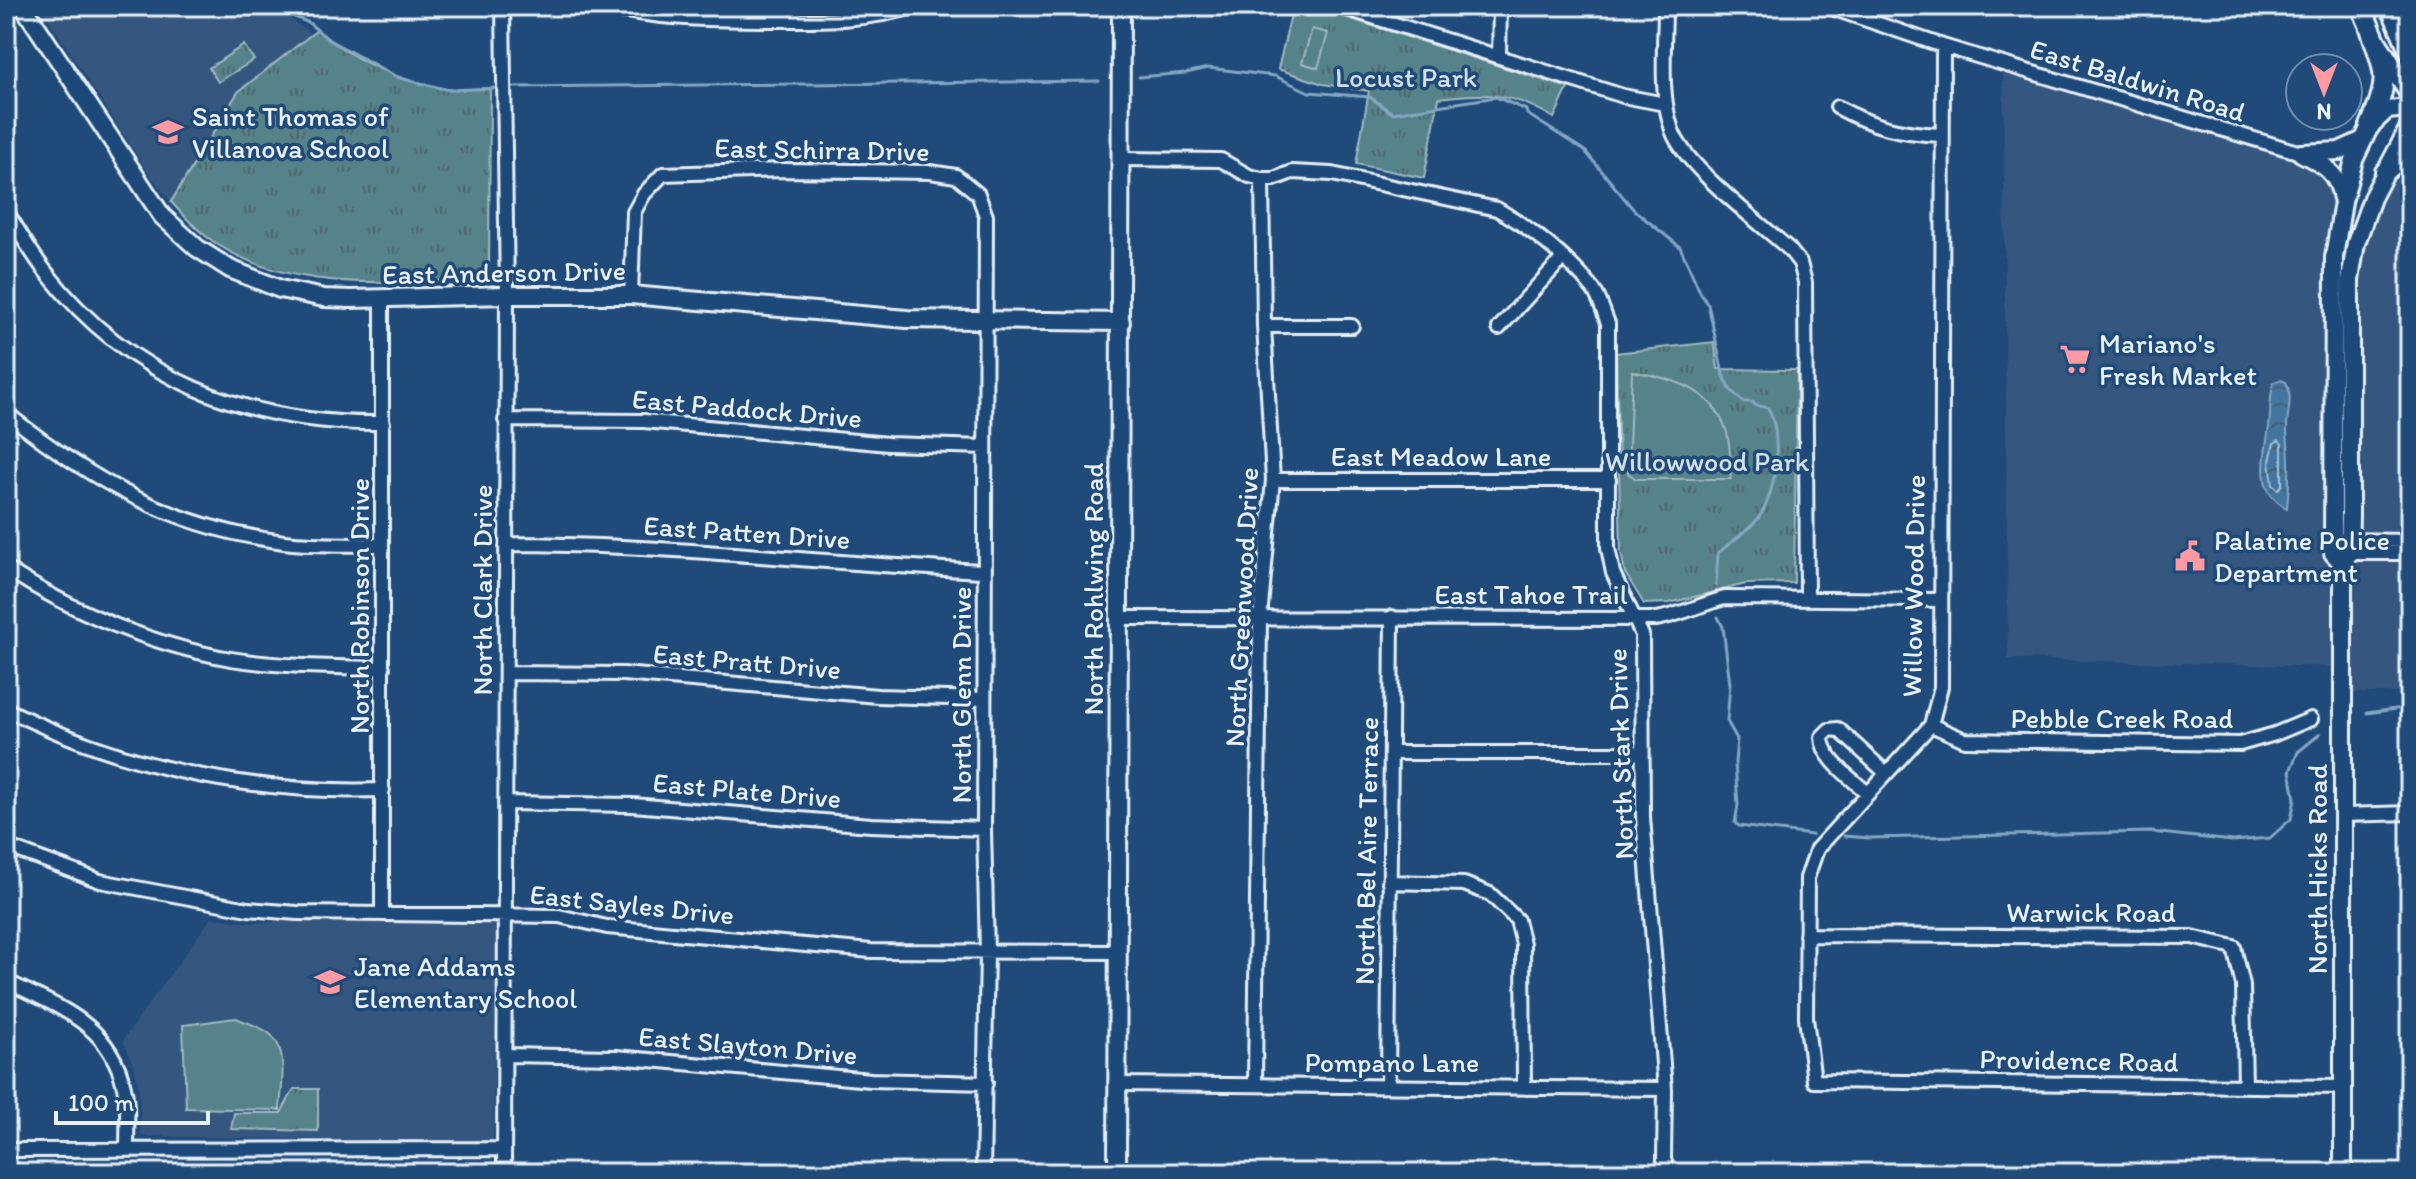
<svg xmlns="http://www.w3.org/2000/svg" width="2416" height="1179" viewBox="0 0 2416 1179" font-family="Itim,sans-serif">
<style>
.built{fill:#36577f}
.park{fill:url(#park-tufts);stroke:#a0bac0;stroke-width:2}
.garden{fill:#578289;stroke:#a0bac0;stroke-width:2}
.water{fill:url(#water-waves);stroke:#84a7c3;stroke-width:2}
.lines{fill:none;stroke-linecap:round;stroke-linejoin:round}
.shore{stroke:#a6c0d4;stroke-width:2}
.stream{stroke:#84a7c3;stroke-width:3}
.street-casing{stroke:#e8f1f8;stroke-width:18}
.secondary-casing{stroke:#e8f1f8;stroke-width:22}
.primary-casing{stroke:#e8f1f8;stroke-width:24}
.street{stroke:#1f4a7a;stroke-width:12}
.secondary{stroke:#1f4a7a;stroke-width:16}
.primary{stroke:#1f4a7a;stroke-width:18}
.labels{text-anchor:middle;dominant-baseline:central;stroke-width:7;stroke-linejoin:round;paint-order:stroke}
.park-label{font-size:28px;fill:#d2e0e7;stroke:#1f4a7a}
.street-label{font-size:28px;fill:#e8f1f8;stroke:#1f4a7a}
.poi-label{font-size:28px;fill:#e8f1f8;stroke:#1f4a7a;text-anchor:start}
</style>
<defs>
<pattern id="park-tufts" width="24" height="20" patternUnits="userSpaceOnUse" patternTransform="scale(2)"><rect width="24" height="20" fill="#578289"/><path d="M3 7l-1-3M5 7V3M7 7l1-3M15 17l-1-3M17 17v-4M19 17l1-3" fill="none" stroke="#4f686d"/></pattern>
<pattern id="water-waves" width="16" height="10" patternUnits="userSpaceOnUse" patternTransform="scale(2)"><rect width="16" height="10" fill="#42769f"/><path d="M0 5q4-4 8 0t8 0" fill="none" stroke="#445f74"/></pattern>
</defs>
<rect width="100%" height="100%" fill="#1f4a7a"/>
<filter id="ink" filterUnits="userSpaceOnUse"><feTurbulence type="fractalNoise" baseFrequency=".0125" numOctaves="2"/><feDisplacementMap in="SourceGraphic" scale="16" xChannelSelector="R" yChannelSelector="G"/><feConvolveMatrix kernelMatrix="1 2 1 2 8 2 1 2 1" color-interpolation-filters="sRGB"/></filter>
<g filter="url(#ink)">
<path class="built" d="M40,6H272L312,34L238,92L171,202L147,171Z
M2003,64L2301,153L2340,185L2335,510L2343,564L2350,280L2372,198L2410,150V693H2343L2342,667L2008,659Z
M211,918L254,923L301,920L496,921L493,1143L141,1136L139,1088L135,1068L123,1040Z"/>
<path class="park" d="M1293,6H1310L1568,88L1554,118C1514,93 1485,92 1439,98L1424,178L1356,164L1369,91L1323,84L1278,69Z
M317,30C353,60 400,82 446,89C460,91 476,88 490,88L489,280C396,280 286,297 207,237C194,227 182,214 171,202L238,92Z
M244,45L254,60L218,82L209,68Z
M1714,342L1718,369L1797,370L1794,583L1746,584L1669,603L1644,604L1625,573L1621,552L1616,353Z
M294,1089H318V1131L231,1129L234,1113H281Z"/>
<path class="garden" d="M1312,29L1328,33L1318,68L1302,63Z
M1632,371C1671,379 1712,387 1726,430C1731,444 1730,464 1731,479H1636L1628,473Z
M236,1018C247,1023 263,1027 271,1035C289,1051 281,1089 280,1110L186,1108L183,1025Z"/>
<path class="water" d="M2280,380L2286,382C2294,399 2286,415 2287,432C2290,458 2290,483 2287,508C2254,492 2265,456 2269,427C2271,412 2269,397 2274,382Z"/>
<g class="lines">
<path class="shore" d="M2279,440L2282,444V485L2278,489L2273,485L2270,461L2274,443Z"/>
<path class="stream" d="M284,6L295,17L309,23L329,40L399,78L449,90L497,88
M1139,77L1186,73L1208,68L1275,76L1309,92L1370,97L1392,113L1496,97L1526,110L1527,114L1585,151L1634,210L1680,247L1701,294L1708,304L1723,374L1730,389L1743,402H1753L1755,405L1768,408C1783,434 1777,498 1756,521C1745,533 1731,542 1718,553L1716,586
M513,87L1099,81
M1718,617L1723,627L1730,684L1727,721L1737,739L1735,763L1738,805L1735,823L1739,826L1812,835
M2367,713L2410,707
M1844,836L1869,838L2151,832L2233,841L2270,838L2291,819L2295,799L2290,771L2298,752L2320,734"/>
<g class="street-casing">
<path id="street" d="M503,6L507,295L504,1173
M602,6C656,19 708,20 763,20C818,20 864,22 917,6
M1338,6L1623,96L1665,104
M1665,6C1665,46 1659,92 1672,130C1684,166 1759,222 1789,249L1800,263L1805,282L1807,598
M1826,6L1943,46L2301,153
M1943,46L1941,687L1931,725L1817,849L1807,878L1806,1018L1814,1081L2343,1087
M1499,56L1500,6
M1837,107C1874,127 1899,133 1941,135
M1121,159L1221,160L1249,176L1262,179H1274L1292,172L1332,174L1497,209C1531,228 1568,258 1593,289C1600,298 1603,312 1608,323V548L1613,573L1642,635L1643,817L1665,1089L1664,1159L1668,1173
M6,211C19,231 31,253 46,272C130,380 249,425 383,423
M631,295L634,212L644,194L663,174L782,170L930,172L956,176L978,194L986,216L984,829L987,953L983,1173
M382,299V914
M1264,326H1352
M1499,328L1562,259
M6,413C92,481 173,528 284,542C317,546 350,544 382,545
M505,420L644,421L888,444L985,447
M1273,480H1609
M2341,540L2410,541
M506,544C666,544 825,564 985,571
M2341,553H2410
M6,568C69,611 156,646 231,659C281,667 332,667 383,668
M1119,618L1656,619C1681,615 1701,604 1725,598L1940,600
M506,673L623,674L878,696L984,699
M6,709C124,768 252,794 383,790
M1931,725L1965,740L2240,744L2275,734L2311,719
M1391,753H1642
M1867,793C1853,779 1822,759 1822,737L1829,730L1838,729L1886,773
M505,803L633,805L871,825L984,829
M2343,815L2410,813
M6,846L100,881L248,909L297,913L559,916L607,927L871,951L1117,952
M1389,882L1464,884L1490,894L1517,920L1523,944L1524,1087
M1806,935L2192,937L2234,947L2243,985L2245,1086
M6,981C58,1007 110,1023 124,1087C129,1107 127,1129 127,1149
M505,1055L616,1057L871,1080L986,1083
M1118,1084L1665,1089
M1255,1085L1260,618L1273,480L1264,326L1262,179
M1388,1086L1392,617
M6,1150L504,1149"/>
</g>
<g class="secondary-casing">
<path id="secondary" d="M23,6L162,216L197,248L230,269L280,289L324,298L351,299L507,295H631L907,319L1121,322
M2301,153C2323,164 2338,172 2342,199
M2303,153L2339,151L2363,140
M2343,564L2333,553L2334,257L2343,202L2354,160L2370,126L2387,110L2410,108
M1117,1173L1121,6
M2343,1173V564L2349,553L2350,516V280L2356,243L2372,198L2410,125"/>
</g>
<g class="primary-casing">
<path id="primary" d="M2361,6L2376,41L2410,94
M2390,6L2410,52
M2370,126C2390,78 2386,76 2370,28
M2385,172L2410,150"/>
</g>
<use href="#street" class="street"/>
<use href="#secondary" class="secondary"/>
<use href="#primary" class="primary"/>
</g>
</g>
<defs>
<g id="school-bare" transform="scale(2.4)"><path d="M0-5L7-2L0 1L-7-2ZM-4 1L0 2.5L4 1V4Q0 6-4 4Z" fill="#ff9aa2" stroke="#1f4a7a" stroke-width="2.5" paint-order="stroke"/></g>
<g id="supermarket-bare" transform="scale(2.4)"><path d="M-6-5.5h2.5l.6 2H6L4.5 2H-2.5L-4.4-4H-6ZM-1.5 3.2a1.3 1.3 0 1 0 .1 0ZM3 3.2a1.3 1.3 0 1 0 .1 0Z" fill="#ff9aa2" stroke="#1f4a7a" stroke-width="2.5" paint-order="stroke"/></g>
<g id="civic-bare" transform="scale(2.4)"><path d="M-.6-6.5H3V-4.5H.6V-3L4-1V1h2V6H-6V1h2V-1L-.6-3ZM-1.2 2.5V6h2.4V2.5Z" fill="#ff9aa2" stroke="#1f4a7a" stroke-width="2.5" paint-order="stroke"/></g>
</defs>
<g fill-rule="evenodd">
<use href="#school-bare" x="168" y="132"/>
<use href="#supermarket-bare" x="2075" y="359"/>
<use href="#civic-bare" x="2190" y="556"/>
<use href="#school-bare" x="330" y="982"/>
</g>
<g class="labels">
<g class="park-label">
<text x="1406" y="77">Locust Park</text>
<text x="1707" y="461">Willowwood Park</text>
</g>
<g class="street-label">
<text transform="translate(2138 80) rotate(17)">East Baldwin Road</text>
<text transform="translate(822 149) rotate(1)">East Schirra Drive</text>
<text transform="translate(504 272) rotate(-1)">East Anderson Drive</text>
<text transform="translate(747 408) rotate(5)">East Paddock Drive</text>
<text x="1441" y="456">East Meadow Lane</text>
<text transform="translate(747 532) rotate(4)">East Patten Drive</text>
<text transform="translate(1913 586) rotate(-89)">Willow Wood Drive</text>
<text transform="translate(1093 589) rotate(-90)">North Rohlwing Road</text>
<text transform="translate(482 590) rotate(-90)">North Clark Drive</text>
<text x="1531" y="594">East Tahoe Trail</text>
<text transform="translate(359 606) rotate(-90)">North Robinson Drive</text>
<text transform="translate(1241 607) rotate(-87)">North Greenwood Drive</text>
<text transform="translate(747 661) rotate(5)">East Pratt Drive</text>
<text transform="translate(961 695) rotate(-90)">North Glenn Drive</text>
<text x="2122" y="718">Pebble Creek Road</text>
<text transform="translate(1620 754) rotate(-92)">North Stark Drive</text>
<text transform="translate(747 790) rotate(5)">East Plate Drive</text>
<text transform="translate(1366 851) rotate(-89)">North Bel Aire Terrace</text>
<text transform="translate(2317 869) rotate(-90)">North Hicks Road</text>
<text transform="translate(632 904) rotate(6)">East Sayles Drive</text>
<text x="2091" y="912">Warwick Road</text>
<text transform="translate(748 1045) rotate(5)">East Slayton Drive</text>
<text transform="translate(2079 1060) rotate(1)">Providence Road</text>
<text x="1392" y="1062">Pompano Lane</text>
</g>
<g class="poi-label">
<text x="192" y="116">Saint Thomas of<tspan x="192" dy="32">Villanova School</tspan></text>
<text x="2099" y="343">Mariano's<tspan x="2099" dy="32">Fresh Market</tspan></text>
<text x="2214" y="540">Palatine Police<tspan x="2214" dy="32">Department</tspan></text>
<text x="354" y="966">Jane Addams<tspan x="354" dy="32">Elementary School</tspan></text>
</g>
</g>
<rect width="2416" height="1179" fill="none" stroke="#1f4a7a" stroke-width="32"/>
<rect x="16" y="16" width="2384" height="1147" fill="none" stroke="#e8f1f8" stroke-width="3" filter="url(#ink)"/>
<g transform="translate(2324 92) rotate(180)"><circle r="38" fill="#1f4a7a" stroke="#6f8dac" stroke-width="2"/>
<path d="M0-6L14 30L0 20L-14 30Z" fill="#ff9aa2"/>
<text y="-12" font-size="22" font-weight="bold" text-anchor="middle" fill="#e8f1f8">N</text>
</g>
<path d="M56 1111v12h152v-12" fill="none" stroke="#e8f1f8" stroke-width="4"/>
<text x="68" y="1111" font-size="24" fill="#e8f1f8" stroke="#1f4a7a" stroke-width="6" paint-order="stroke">100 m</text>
</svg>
